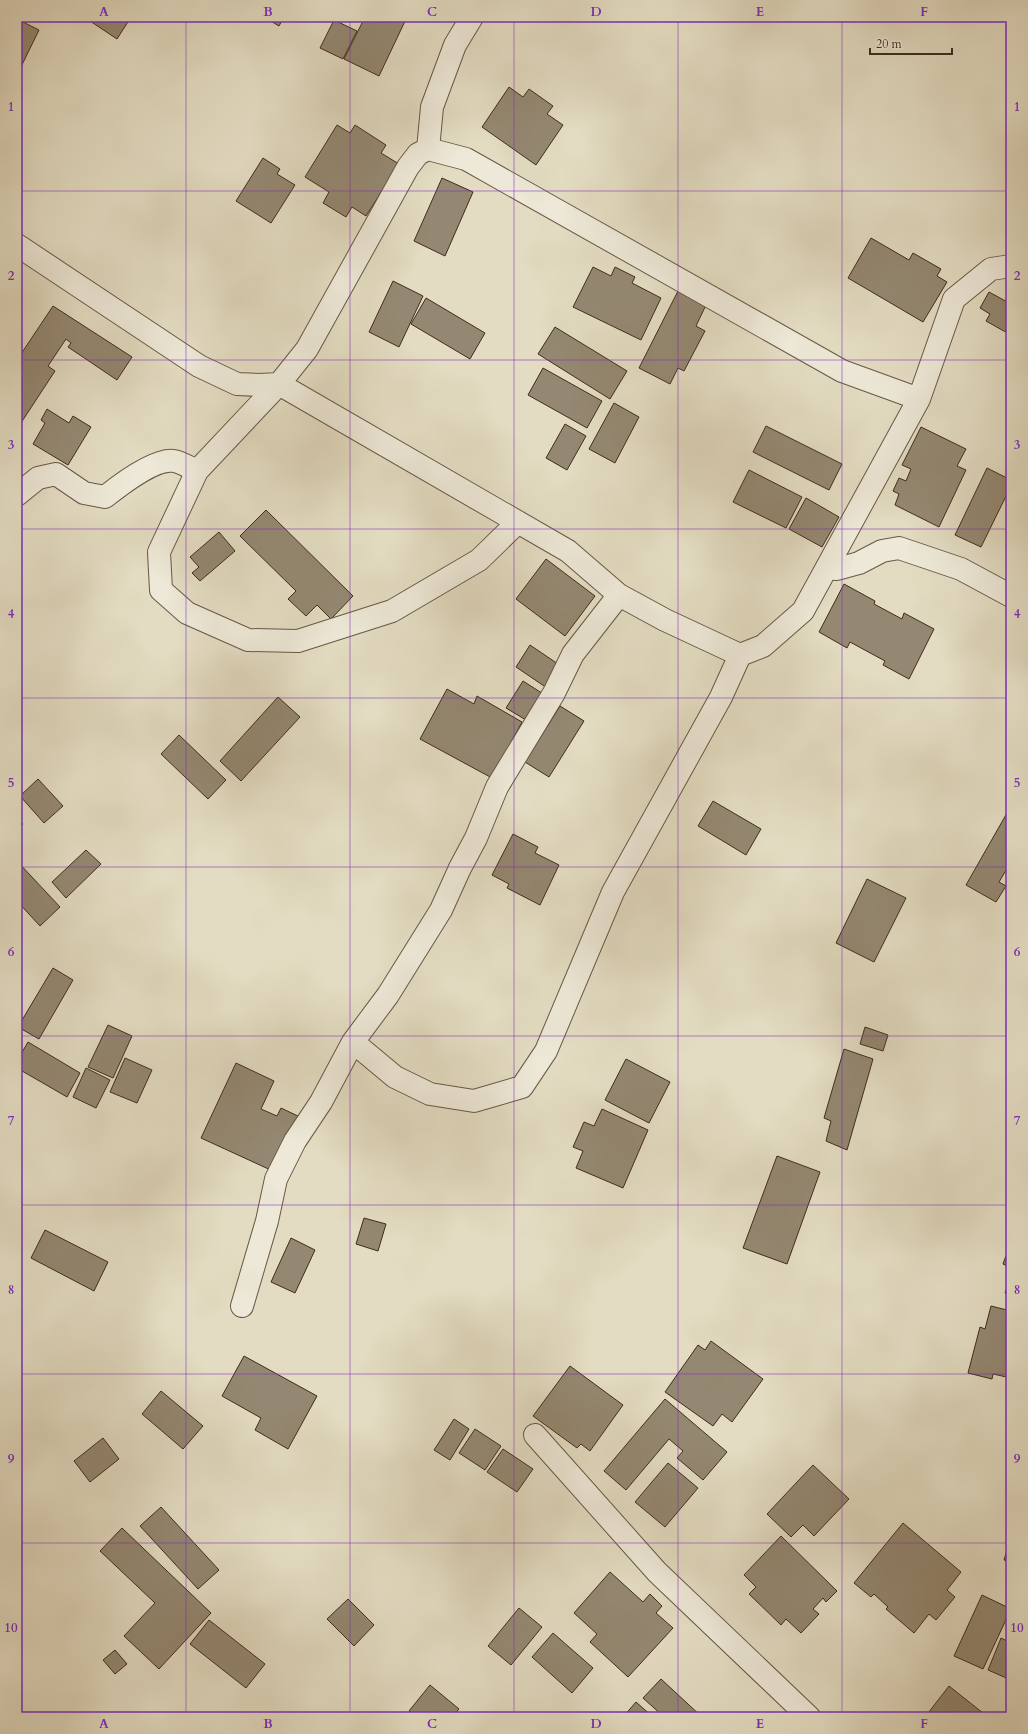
<svg xmlns="http://www.w3.org/2000/svg" width="1028" height="1734" viewBox="0 0 1028 1734" font-family="Cardo,serif">
<style>
.building{fill:#948872;stroke:#3f2c1c}
.lines{fill:none;stroke-linecap:round;stroke-linejoin:round}
.street-casing{stroke:#685846;stroke-width:24}
.street{stroke:#ede8d7;stroke-width:22}
.grid{fill:none;stroke:#7b2cbf;stroke-width:1;stroke-opacity:0.55}
.neatline{fill:none;stroke:#7b2cbf;stroke-width:1.5}
.grid-label{font-size:13px;text-anchor:middle;font-weight:bold;fill:#7b2cbf}
</style>
<rect width="100%" height="100%" fill="#e3dcc2"/>
<filter id="stains"><feTurbulence type="fractalNoise" baseFrequency=".005" numOctaves="4"/><feColorMatrix values="0 0 0 0 .2 0 0 0 0 .09 0 0 0 0 .02 0 0 0 .5 -.17"/></filter>
<radialGradient id="worn" r=".72"><stop offset=".6" stop-color="#630" stop-opacity="0"/><stop offset="1" stop-color="#630" stop-opacity=".3"/></radialGradient>
<path class="building" d="M84,17H131L117,39Z
M264,17H284L279,26Z
M365,17H407L379,76L344,59Z
M17,19L39,30L17,75Z
M334,20L357,31L343,59L320,48Z
M509,87L523,97L529,89L553,106L547,114L563,125L536,165L482,127Z
M337,125L350,133L355,125L386,145L381,153L399,164L366,216L352,207L346,217L323,203L329,192L305,177Z
M263,158L280,169L277,174L295,185L271,223L236,201Z
M442,178L473,192L445,256L414,241Z
M871,238L909,260L913,253L941,269L937,276L947,282L923,322L848,278Z
M593,267L611,276L615,267L635,277L632,283L661,298L641,340L573,307Z
M393,281L423,296L399,347L369,332Z
M678,291L706,305L696,326L705,331L684,371L678,368L670,384L639,368Z
M989,292L1011,304V335L986,321L990,314L980,308Z
M426,298L485,333L470,359L411,324Z
M53,306L132,357L117,380L68,347L71,343L66,339L48,366L55,371L17,429V360Z
M555,327L627,371L610,399L538,354Z
M543,368L602,401L587,428L528,395Z
M614,403L639,417L615,463L589,449Z
M47,409L69,423L73,416L91,427L68,465L33,444L45,423L41,420Z
M565,424L586,436L567,470L546,458Z
M766,426L842,464L829,490L753,452Z
M921,427L966,449L957,466L966,470L939,527L895,505L899,494L893,491L899,478L906,481L911,469L902,465Z
M987,468L1011,480V486L981,547L955,535Z
M749,470L802,497L786,528L733,502Z
M806,498L839,517L822,547L789,529Z
M266,510L353,596L331,619L317,605L306,616L288,599L296,591L240,536Z
M219,532L235,551L200,581L192,573L199,567L190,557Z
M546,559L595,596L565,636L516,599Z
M844,584L875,601L874,604L902,619L904,613L934,629L909,679L883,665L885,661L850,642L847,648L819,632Z
M530,645L561,666L547,688L516,667Z
M523,681L548,697L531,723L506,708Z
M447,689L474,704L477,696L522,722L492,778L420,739Z
M278,697L300,717L241,781L220,761Z
M560,706L584,721L549,777L525,762Z
M179,735L226,780L208,799L161,754Z
M38,779L63,806L44,823L20,796Z
M713,801L761,829L746,855L698,826Z
M1011,806V862L999,882L1006,886L996,902L966,885Z
M17,818L23,824L17,829Z
M513,834L538,847L535,853L559,865L540,905L507,888L509,884L492,875Z
M86,850L101,864L66,898L52,882Z
M17,861L60,907L40,926L17,901Z
M867,879L906,898L874,962L836,943Z
M53,968L73,980L39,1039L18,1027Z
M108,1025L132,1036L113,1078L88,1067Z
M865,1027L888,1035L883,1051L860,1044Z
M28,1042L80,1073L67,1097L17,1068V1061Z
M844,1049L873,1059L847,1150L826,1141L831,1121L824,1118Z
M125,1058L152,1070L137,1103L110,1092Z
M626,1059L670,1082L649,1123L605,1100Z
M236,1063L274,1081L261,1109L277,1116L281,1108L300,1117L275,1172L201,1138Z
M86,1068L110,1080L96,1108L73,1097Z
M602,1109L648,1130L623,1188L576,1168L583,1151L573,1147L584,1122L594,1126Z
M777,1156L820,1172L787,1264L743,1248Z
M364,1218L386,1224L378,1251L356,1244Z
M45,1230L108,1262L94,1291L31,1258Z
M291,1238L315,1250L295,1293L271,1282Z
M1011,1242V1268L1003,1264Z
M1011,1277V1295L1005,1293Z
M991,1306L1011,1311V1378L993,1374L992,1379L968,1373L980,1327L985,1329Z
M711,1341L763,1379L732,1422L722,1414L713,1426L665,1392L698,1345L705,1350Z
M244,1356L317,1396L288,1449L255,1430L261,1418L222,1396Z
M570,1366L623,1405L590,1451L581,1444L577,1448L533,1416Z
M161,1391L203,1426L183,1449L142,1414Z
M665,1399L727,1452L703,1480L677,1458L683,1451L669,1439L626,1490L604,1471Z
M454,1419L469,1429L450,1460L434,1450Z
M475,1429L501,1446L485,1470L459,1453Z
M103,1438L119,1459L90,1482L74,1461Z
M503,1449L533,1469L517,1492L487,1472Z
M668,1463L698,1488L665,1527L635,1502Z
M813,1465L849,1499L814,1536L803,1525L791,1537L767,1514Z
M161,1507L219,1570L198,1589L140,1526Z
M903,1523L961,1572L947,1590L955,1597L936,1620L929,1614L914,1633L886,1609L888,1607L874,1594L871,1597L854,1583Z
M122,1528L211,1613L159,1669L124,1636L155,1603L100,1551Z
M781,1536L837,1591L826,1602L823,1598L813,1609L819,1614L801,1633L786,1619L781,1625L749,1594L756,1587L744,1575Z
M1011,1538V1562L1004,1560Z
M610,1572L643,1602L650,1594L662,1606L656,1613L673,1628L628,1677L590,1642L597,1634L574,1613Z
M982,1595L1011,1609L983,1669L954,1656Z
M348,1599L374,1625L354,1646L327,1619Z
M519,1608L542,1627L511,1665L488,1646Z
M209,1620L265,1664L246,1688L190,1644Z
M553,1633L593,1668L572,1693L532,1657Z
M1001,1638L1011,1643V1680L988,1670Z
M115,1650L127,1664L115,1674L103,1660Z
M661,1679L702,1717H664L643,1698Z
M430,1685L459,1709L452,1717H416L409,1711Z
M949,1686L988,1717H925Z
M636,1702L653,1717H623Z"/>
<g class="lines">
<g class="street-casing">
<path id="street" d="M428,149L432,107L455,45L472,17
M17,245L199,366L237,384L259,385L279,384L307,349L408,167L418,154L428,149L466,159L842,371L919,399L954,299L991,269L1011,266
M17,495L38,478L56,474L84,493L105,497C120,485 155,458 174,461C181,462 190,468 197,471
M518,522L479,560L392,611L298,641L248,640L187,613L161,590L159,552L197,471L279,384L568,551L619,595
M827,568L837,569L859,563L882,551L899,548L961,569L1011,596
M353,1042L395,1077L430,1094L474,1101L522,1087L546,1051L613,892L721,697L740,655
M242,1306L267,1221L276,1179L295,1141L321,1102L353,1042L388,995L441,910L460,868L476,838L497,787L554,693L573,654L619,595L665,620L740,655L763,646L803,611L919,399
M535,1435L657,1572L809,1717"/>
</g>
<use href="#street" class="street"/>
</g>
<path class="grid" d="M186,17V1717M350,17V1717M514,17V1717M678,17V1717M842,17V1717M17,191H1011M17,360H1011M17,529H1011M17,698H1011M17,867H1011M17,1036H1011M17,1205H1011M17,1374H1011M17,1543H1011"/>
<rect width="1028" height="1734" fill="none" stroke="#e3dcc2" stroke-width="44"/>
<path d="M870 48v6h82v-6" fill="none" stroke="#3f2c1c" stroke-width="2"/>
<text x="876" y="48" font-size="12" fill="#3f2c1c" stroke="#ede8d7" stroke-width="3" paint-order="stroke">20 m</text>
<rect x="22" y="22" width="984" height="1690" class="neatline"/>
<g class="grid-label">
<text x="104" y="16">A</text>
<text x="268" y="16">B</text>
<text x="432" y="16">C</text>
<text x="596" y="16">D</text>
<text x="760" y="16">E</text>
<text x="924" y="16">F</text>
<text x="11" y="111">1</text>
<text x="1017" y="111">1</text>
<text x="11" y="280">2</text>
<text x="1017" y="280">2</text>
<text x="11" y="449">3</text>
<text x="1017" y="449">3</text>
<text x="11" y="618">4</text>
<text x="1017" y="618">4</text>
<text x="11" y="787">5</text>
<text x="1017" y="787">5</text>
<text x="11" y="956">6</text>
<text x="1017" y="956">6</text>
<text x="11" y="1125">7</text>
<text x="1017" y="1125">7</text>
<text x="11" y="1294">8</text>
<text x="1017" y="1294">8</text>
<text x="11" y="1463">9</text>
<text x="1017" y="1463">9</text>
<text x="11" y="1632">10</text>
<text x="1017" y="1632">10</text>
<text x="104" y="1728">A</text>
<text x="268" y="1728">B</text>
<text x="432" y="1728">C</text>
<text x="596" y="1728">D</text>
<text x="760" y="1728">E</text>
<text x="924" y="1728">F</text>
</g>
<rect width="100%" height="100%" filter="url(#stains)"/>
<rect width="100%" height="100%" fill="url(#worn)"/>
</svg>
